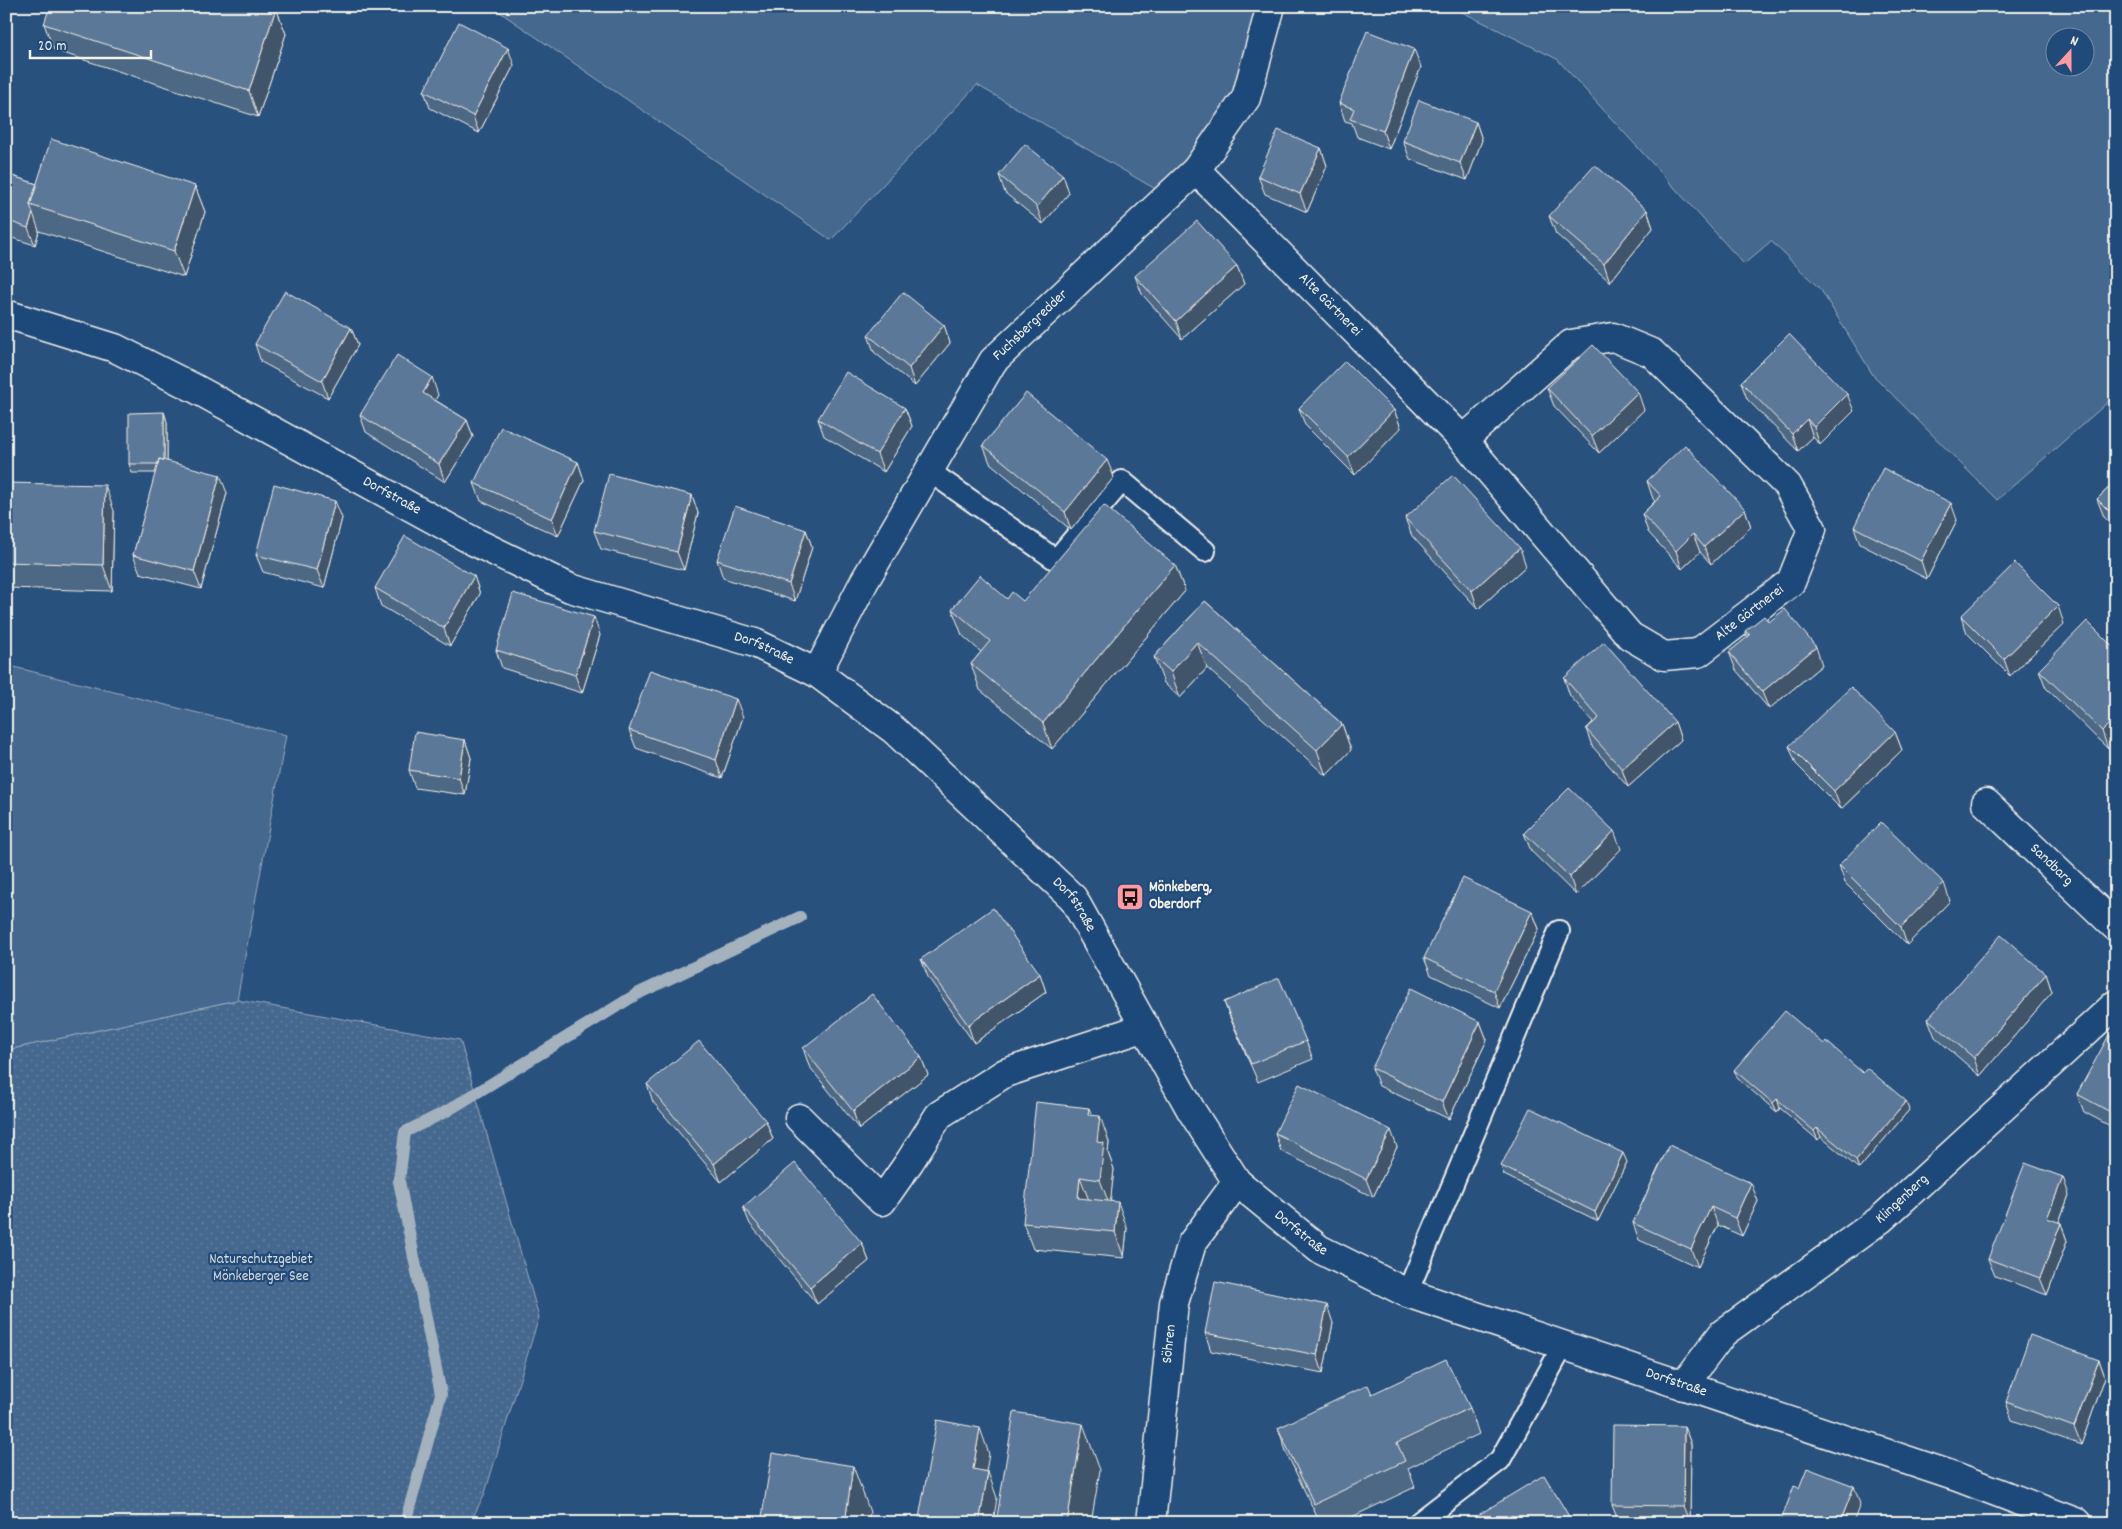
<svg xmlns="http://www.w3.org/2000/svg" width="2122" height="1529" viewBox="0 0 2122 1529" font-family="Dekko,sans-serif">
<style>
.grass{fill:#45688e;stroke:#9cacbb;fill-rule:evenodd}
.park{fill:url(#park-dots);stroke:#9cacbb}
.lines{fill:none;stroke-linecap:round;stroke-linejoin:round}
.stream{stroke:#a4b2be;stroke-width:12}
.lane-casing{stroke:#f4f1e8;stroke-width:24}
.street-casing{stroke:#f4f1e8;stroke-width:31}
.lane{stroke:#1f4a7a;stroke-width:20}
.street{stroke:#1f4a7a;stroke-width:28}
.wall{fill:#4e6784;stroke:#f4f1e8}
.shaded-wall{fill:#40546b;stroke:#f4f1e8}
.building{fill:#5b7899;stroke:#f4f1e8}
.labels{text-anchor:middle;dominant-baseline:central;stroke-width:4.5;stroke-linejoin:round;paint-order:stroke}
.street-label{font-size:15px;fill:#f4f1e8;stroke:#1f4a7a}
.poi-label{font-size:15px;font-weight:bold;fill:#f4f1e8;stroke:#1f4a7a;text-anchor:start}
.park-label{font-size:15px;fill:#dadcda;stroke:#1f4a7a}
</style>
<defs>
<pattern id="park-dots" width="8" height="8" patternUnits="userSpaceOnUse" patternTransform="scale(1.25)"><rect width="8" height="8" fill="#45688e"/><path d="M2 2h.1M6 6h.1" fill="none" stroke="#607e9e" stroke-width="1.8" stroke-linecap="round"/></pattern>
</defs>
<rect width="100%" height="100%" fill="#28517e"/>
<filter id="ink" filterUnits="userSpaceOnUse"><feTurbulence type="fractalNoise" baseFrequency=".02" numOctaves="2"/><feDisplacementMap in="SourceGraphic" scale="10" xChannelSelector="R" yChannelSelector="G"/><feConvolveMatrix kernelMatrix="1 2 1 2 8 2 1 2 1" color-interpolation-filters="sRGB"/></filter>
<g filter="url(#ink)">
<path class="grass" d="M491,6H1271L1246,98L1169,197L977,85L831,240Z
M1450,6H1945L1950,10L1953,6H2116V395L1997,500L1873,375L1821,290L1771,241L1744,264L1557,59ZM2054,38H2084V68H2054Z
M6,665L286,735L237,1000L12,1049L6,1047Z"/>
<path class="park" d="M237,1000L460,1040L539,1317L485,1493L470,1523H6V1047L12,1049Z"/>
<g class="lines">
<path class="stream" d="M405,1523L441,1394L399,1181L405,1132L447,1111L637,994L800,917"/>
<g class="lane-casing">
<path id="lane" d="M929,471L1056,560L1122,481L1205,551
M1407,1293L1559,931
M1418,1523L1500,1460L1563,1346"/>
</g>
<g class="street-casing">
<g id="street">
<path id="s1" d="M1196,170L1463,440L1630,636L1664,656L1698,653L1791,582L1812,529L1787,485L1652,353L1613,337L1571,344L1463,440"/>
<path id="s2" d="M6,314L115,348L196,389L473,541L570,588L755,643L817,673L894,730L1073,898L1191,1110L1237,1182L1319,1249L1407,1293L1957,1477L2078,1523"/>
<path id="s3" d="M817,673L864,582L993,361L1196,170L1246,98L1271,6"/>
<path id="s4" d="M1986,803L2116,927"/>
<path d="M799,1118L882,1201L910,1161L939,1115L1005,1073L1146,1027"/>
<path id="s5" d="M1683,1386L1723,1333L1881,1219L2116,1004"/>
<path id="s6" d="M1151,1523L1174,1303L1192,1243L1237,1182"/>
</g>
</g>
<use href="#lane" class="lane"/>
<use href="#street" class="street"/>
</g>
<path class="wall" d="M276,8L286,34L258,117L54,50L44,24Z
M514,65L479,133L430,108L424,91Z
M1421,67L1389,149L1357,137L1352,123L1345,121L1339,103Z
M1476,122L1482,140L1467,180L1410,159L1403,141Z
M1321,148L1327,166L1307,212L1265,194L1258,176Z
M6,174L37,184L195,186L205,212L184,277L39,231L35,245L6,236Z
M999,175H1063L1069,193L1043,224L1005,193Z
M1647,210L1653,228L1610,282L1556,234L1549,216Z
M1237,266L1244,284L1182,339L1142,294L1135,276Z
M944,325L950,343L915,386L874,352L868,335Z
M351,328L358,345L328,398L261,362L255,344Z
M1741,382L1854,411L1820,445L1813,437L1798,451L1747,399Z
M1547,388L1644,410L1599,453L1554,406Z
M438,395L435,400L467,420L473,437L445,482L366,432L360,415Z
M905,408L912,426L884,472L824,436L818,419Z
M1299,408L1394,410L1401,428L1355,475L1305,425Z
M164,412L167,422V461L227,493L201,589L140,573L133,555L156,473H132L129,464Z
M983,445L1114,477L1071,530L990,463Z
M578,462L584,480L558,536L481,501L474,483Z
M1647,481L1745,509L1751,527L1711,564L1700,552L1682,569L1648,532L1642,514L1655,501L1653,499Z
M2116,481V529L2104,517L2097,499Z
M6,483L114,511L112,591L6,588Z
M692,495L698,513L684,570L601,549L594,531Z
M342,518L324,588L263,572L256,555Z
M1405,518L1526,566L1478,609L1412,536Z
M1957,520L1927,579L1860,544L1854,527Z
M806,530L812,547L795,601L723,578L717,560Z
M1175,565L1185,591L1052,749L980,690L971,664L981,652L962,635L952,609L1007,599L1023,601Z
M474,576L480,594L450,646L381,606L375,588Z
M1205,601L1342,724L1351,750L1326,776L1207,668L1180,698L1164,683L1154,657Z
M1961,616L2064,624L2010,676L1967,633Z
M1769,622L1822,665L1769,709L1736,670L1729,652L1748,637L1745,631Z
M600,635L582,693L502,668L496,650Z
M2116,650V741L2108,749L2046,688L2039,670Z
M1564,678L1675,722L1681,740L1628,787L1592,746L1586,729L1593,722L1570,696Z
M743,717L722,778L636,748L629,730Z
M1895,732L1902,750L1841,809L1796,764L1789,746Z
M465,740L471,758L465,795L415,788L409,770Z
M1524,833L1621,849L1576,895L1531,851Z
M1839,865L1950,901L1907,945L1845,883Z
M1532,911L1539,929L1500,1008L1431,975L1424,958Z
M921,959L1040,974L1046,992L974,1043L928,977Z
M2046,974L2052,992L1980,1076L1935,1037L1928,1019Z
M1224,1002L1306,1041L1313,1059L1258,1082L1231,1020Z
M1480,1022L1487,1040L1449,1119L1379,1086L1372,1068Z
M2116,1039V1129L2084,1112L2077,1094Z
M1824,1044L1863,1073L1909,1110L1859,1169L1821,1137L1818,1140L1780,1108L1777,1112L1738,1079L1734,1070Z
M803,1048L921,1057L928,1075L859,1129L809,1066Z
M647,1084L766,1121L773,1139L721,1182L653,1102Z
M1092,1116L1109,1142L1108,1153L1114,1169L1110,1201L1127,1228L1124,1258L1033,1249L1023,1223Z
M1275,1133L1397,1147L1373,1197L1281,1151Z
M1669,1145L1758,1201L1742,1236L1718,1225L1698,1267L1639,1240L1633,1223Z
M1627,1162L1598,1221L1504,1175L1501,1166Z
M2069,1195L2059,1222L2061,1223L2067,1241L2047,1295L1995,1276L1988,1259Z
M743,1207L862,1243L869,1261L817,1304L750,1224Z
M1333,1323L1323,1373L1211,1351L1205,1333Z
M2099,1360L2105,1377L2081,1445L2012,1420L2006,1402Z
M1372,1394L1470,1408L1479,1434L1408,1468L1415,1487L1339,1523H1320L1287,1454L1278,1428Z
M1684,1426L1691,1444L1690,1523H1619L1612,1505Z
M2116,1429V1451L2112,1440Z"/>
<path class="shaded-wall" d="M276,8L286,34L258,117L249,91Z
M508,48L514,65L479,133L473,116Z
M1414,49L1421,67L1389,149L1383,131Z
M1476,122L1482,140L1467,180L1460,163Z
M1321,148L1327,166L1307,212L1300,194Z
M1063,175L1069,193L1043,224L1037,207Z
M195,186L205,212L184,277L174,251Z
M1647,210L1653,228L1610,282L1604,264Z
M33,213L39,231L35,245L28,228Z
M1237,266L1244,284L1182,339L1176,321Z
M944,325L950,343L915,386L909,368Z
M351,328L358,345L328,398L322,381Z
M432,377L438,395L429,410L423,393Z
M1638,392L1644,410L1599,453L1592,436Z
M1847,394L1854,411L1820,445L1814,427Z
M905,408L912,426L884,472L877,454Z
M1394,410L1401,428L1355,475L1348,457Z
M164,412L167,422V473L164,464Z
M1807,419L1813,437L1798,451L1792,434Z
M467,420L473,437L445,482L439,464Z
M1107,460L1114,477L1071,530L1065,512Z
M578,462L584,480L558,536L552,519Z
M220,475L227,493L201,589L194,571Z
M105,485L114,511L112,591L103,565Z
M692,495L698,513L684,570L677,552Z
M335,501L342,518L324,588L317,570Z
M1951,503L1957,520L1927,579L1921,561Z
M1745,509L1751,527L1711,564L1704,547Z
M806,530L812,547L795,601L789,584Z
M1693,534L1700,552L1682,569L1676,551Z
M1520,548L1526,566L1478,609L1472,591Z
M1175,565L1185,591L1052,749L1043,723Z
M474,576L480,594L450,646L444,628Z
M2058,606L2064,624L2010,676L2004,659Z
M594,617L600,635L582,693L575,675Z
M1197,642L1207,668L1180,698L1171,672Z
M1816,647L1822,665L1769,709L1762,692Z
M736,699L743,717L722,778L716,760Z
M2116,717V741L2108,749L2102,731Z
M1675,722L1681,740L1628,787L1622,769Z
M1342,724L1351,750L1326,776L1317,750Z
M1895,732L1902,750L1841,809L1834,791Z
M465,740L471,758L465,795L459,778Z
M1614,831L1621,849L1576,895L1570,877Z
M1944,883L1950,901L1907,945L1901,927Z
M1532,911L1539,929L1500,1008L1494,991Z
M1040,974L1046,992L974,1043L968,1025Z
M2046,974L2052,992L1980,1076L1974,1058Z
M1480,1022L1487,1040L1449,1119L1442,1102Z
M921,1057L928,1075L859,1129L853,1111Z
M1777,1099L1780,1108L1777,1112L1773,1103Z
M1906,1101L1909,1110L1859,1169L1856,1160Z
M1089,1108L1098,1131L1100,1116L1109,1142L1108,1153L1114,1169L1110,1206L1100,1180L1097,1142L1088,1115Z
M766,1121L773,1139L721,1182L714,1164Z
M1817,1128L1821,1137L1818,1140L1814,1131Z
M1391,1130L1397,1147L1373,1197L1366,1179Z
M1623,1153L1627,1162L1598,1221L1595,1212Z
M1080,1177L1090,1203L1078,1198Z
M2063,1177L2069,1195L2054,1235L2047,1218Z
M1751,1183L1758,1201L1742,1236L1735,1218Z
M1118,1202L1127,1228L1124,1258L1115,1232Z
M1711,1207L1718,1225L1698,1267L1691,1249Z
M2061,1223L2067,1241L2047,1295L2040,1278Z
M862,1243L869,1261L817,1304L810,1287Z
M1327,1305L1333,1323L1323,1373L1317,1355Z
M2099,1360L2105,1377L2081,1445L2074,1427Z
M1083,1424L1100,1470L1091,1523H1067Z
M1684,1426L1691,1444L1690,1523L1683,1506Z
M980,1428L989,1454L982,1495L973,1469Z
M853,1466L870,1512L868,1523H845Z
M988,1472L997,1498L993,1523H979Z
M1854,1486L1860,1504L1853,1523H1840Z"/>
<path class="building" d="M50,6H271L276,8L249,91L44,24Z
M459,22L508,48L473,116L424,91Z
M1367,31L1414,49L1383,131L1350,119L1354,109L1339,103Z
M1419,100L1476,122L1460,163L1403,141Z
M1278,130L1321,148L1300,194L1258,176Z
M51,139L195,186L174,251L30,205Z
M1025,144L1063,175L1037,207L999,175Z
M1595,165L1647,210L1604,264L1549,216Z
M6,174L37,184L30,205L33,213L28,228L6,220Z
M1197,221L1237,266L1176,321L1135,276Z
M285,291L351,328L322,381L255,344Z
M903,292L944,325L909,368L868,335Z
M1789,334L1847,394L1814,427L1807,419L1792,434L1741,382Z
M1593,345L1638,392L1592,436L1547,388Z
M397,355L432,377L423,393L467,420L439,464L360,415Z
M1345,361L1394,410L1348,457L1299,408Z
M846,372L905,408L877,454L818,419Z
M1026,393L1107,460L1065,512L983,445Z
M164,412V460L159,459L158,464H129V413Z
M501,427L578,462L552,519L474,483Z
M1685,445L1745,509L1704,547L1693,534L1676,551L1642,514L1661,496L1647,481Z
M159,459L220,475L194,571L133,555Z
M1883,468L1951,503L1921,561L1854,527Z
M609,474L692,495L677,552L594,531Z
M1453,475L1520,548L1472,591L1405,518Z
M2116,481V518L2097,499Z
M6,483L105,485L103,565L6,562Z
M274,484L335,501L317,570L256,555Z
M1104,505L1175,565L1043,723L971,664L990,641L952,609L980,575L1007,599L1012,592L1023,601Z
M735,506L806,530L789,584L717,560Z
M405,536L474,576L444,628L375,588Z
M2015,563L2058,606L2004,659L1961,616Z
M513,593L594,617L575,675L496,650Z
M1205,601L1342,724L1317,750L1197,642L1171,672L1154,657Z
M1785,609L1816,647L1762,692L1729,652L1750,635L1745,631L1764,616L1769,622Z
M2087,621L2116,650V717L2102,731L2039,670Z
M1604,642L1675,722L1622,769L1586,729L1599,718L1564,678Z
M650,670L736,699L716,760L629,730Z
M1851,687L1895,732L1834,791L1789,746Z
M415,732L465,740L459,778L409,770Z
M1569,788L1614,831L1570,877L1524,833Z
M1881,822L1944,883L1901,927L1839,865Z
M1463,878L1532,911L1494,991L1424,958Z
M993,908L1040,974L968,1025L921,959Z
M2001,935L2046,974L1974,1058L1928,1019Z
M1279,978L1306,1041L1251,1064L1224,1002Z
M1411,988L1480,1022L1442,1102L1372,1068Z
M872,994L921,1057L853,1111L803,1048Z
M1785,1011L1824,1044L1826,1041L1863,1073L1867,1068L1906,1101L1856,1160L1817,1128L1814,1131L1777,1099L1773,1103L1734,1070Z
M2109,1035L2116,1039V1115L2077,1094Z
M699,1041L766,1121L714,1164L647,1084Z
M1299,1084L1391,1130L1366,1179L1275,1133Z
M1036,1102L1089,1108L1088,1115L1100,1116L1097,1142L1104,1143L1100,1180L1080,1177L1078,1198L1118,1202L1115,1232L1023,1223Z
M1530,1108L1623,1153L1595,1212L1501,1166Z
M1669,1145L1751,1183L1735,1218L1711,1207L1691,1249L1633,1223Z
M795,1163L862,1243L810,1287L743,1207Z
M2025,1163L2063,1177L2047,1218L2061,1223L2040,1278L1988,1259Z
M1215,1282L1327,1305L1317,1355L1205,1333Z
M2030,1335L2099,1360L2074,1427L2006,1402Z
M1446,1359L1470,1408L1397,1443L1405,1461L1314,1504L1278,1428L1368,1385L1372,1394Z
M1014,1412L1083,1424L1067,1523H996Z
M937,1420L980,1428L973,1469L988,1472L979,1523H918Z
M1613,1425L1684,1426L1683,1506L1612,1505Z
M2116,1429V1442L2112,1440Z
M772,1453L853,1466L845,1523H761Z
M1807,1468L1854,1486L1840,1523H1780L1794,1486L1799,1488Z
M1544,1475L1573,1523H1465Z"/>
</g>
<defs>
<g id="bus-square" transform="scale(1.4375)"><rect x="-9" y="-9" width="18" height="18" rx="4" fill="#ff9aa2" stroke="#1f4a7a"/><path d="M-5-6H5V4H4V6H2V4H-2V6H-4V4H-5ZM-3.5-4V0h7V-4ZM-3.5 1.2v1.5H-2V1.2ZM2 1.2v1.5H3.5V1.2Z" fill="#111"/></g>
</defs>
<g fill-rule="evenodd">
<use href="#bus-square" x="1130" y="897"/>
</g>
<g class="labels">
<g class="street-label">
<text stroke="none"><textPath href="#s1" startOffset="190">Alte Gärtnerei</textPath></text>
<text stroke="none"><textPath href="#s3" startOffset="410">Fuchsbergredder</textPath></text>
<text stroke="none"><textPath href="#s2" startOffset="428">Dorfstraße</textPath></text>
<text stroke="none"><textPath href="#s1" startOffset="776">Alte Gärtnerei</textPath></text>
<text stroke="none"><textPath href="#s2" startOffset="832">Dorfstraße</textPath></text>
<text stroke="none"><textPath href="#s4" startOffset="90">Sandbarg</textPath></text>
<text stroke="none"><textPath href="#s2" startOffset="1238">Dorfstraße</textPath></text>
<text stroke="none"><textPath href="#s5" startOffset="290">Klingenberg</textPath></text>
<text stroke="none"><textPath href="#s2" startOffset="1642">Dorfstraße</textPath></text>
<text stroke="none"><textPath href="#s6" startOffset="180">Söhren</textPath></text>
<text stroke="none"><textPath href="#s2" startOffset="2048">Dorfstraße</textPath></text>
</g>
<g class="poi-label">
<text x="1149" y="888">Mönkeberg,<tspan x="1149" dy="17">Oberdorf</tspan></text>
</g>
<g class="park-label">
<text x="261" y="1260">Naturschutzgebiet<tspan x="261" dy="17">Mönkeberger See</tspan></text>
</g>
</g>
<rect width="2122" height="1529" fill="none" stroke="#1f4a7a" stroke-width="25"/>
<rect x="12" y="12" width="2097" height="1504" fill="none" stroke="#f4f1e8" stroke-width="2" filter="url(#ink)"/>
<g transform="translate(2070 52) rotate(21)"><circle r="24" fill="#1f4a7a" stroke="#748da6"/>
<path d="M0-4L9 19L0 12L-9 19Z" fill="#ff9aa2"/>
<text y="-8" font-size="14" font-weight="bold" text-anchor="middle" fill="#f4f1e8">N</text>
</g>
<path d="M30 50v8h121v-8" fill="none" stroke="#f4f1e8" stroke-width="2.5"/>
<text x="38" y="50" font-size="15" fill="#f4f1e8" stroke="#1f4a7a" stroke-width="4" paint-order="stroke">20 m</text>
</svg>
